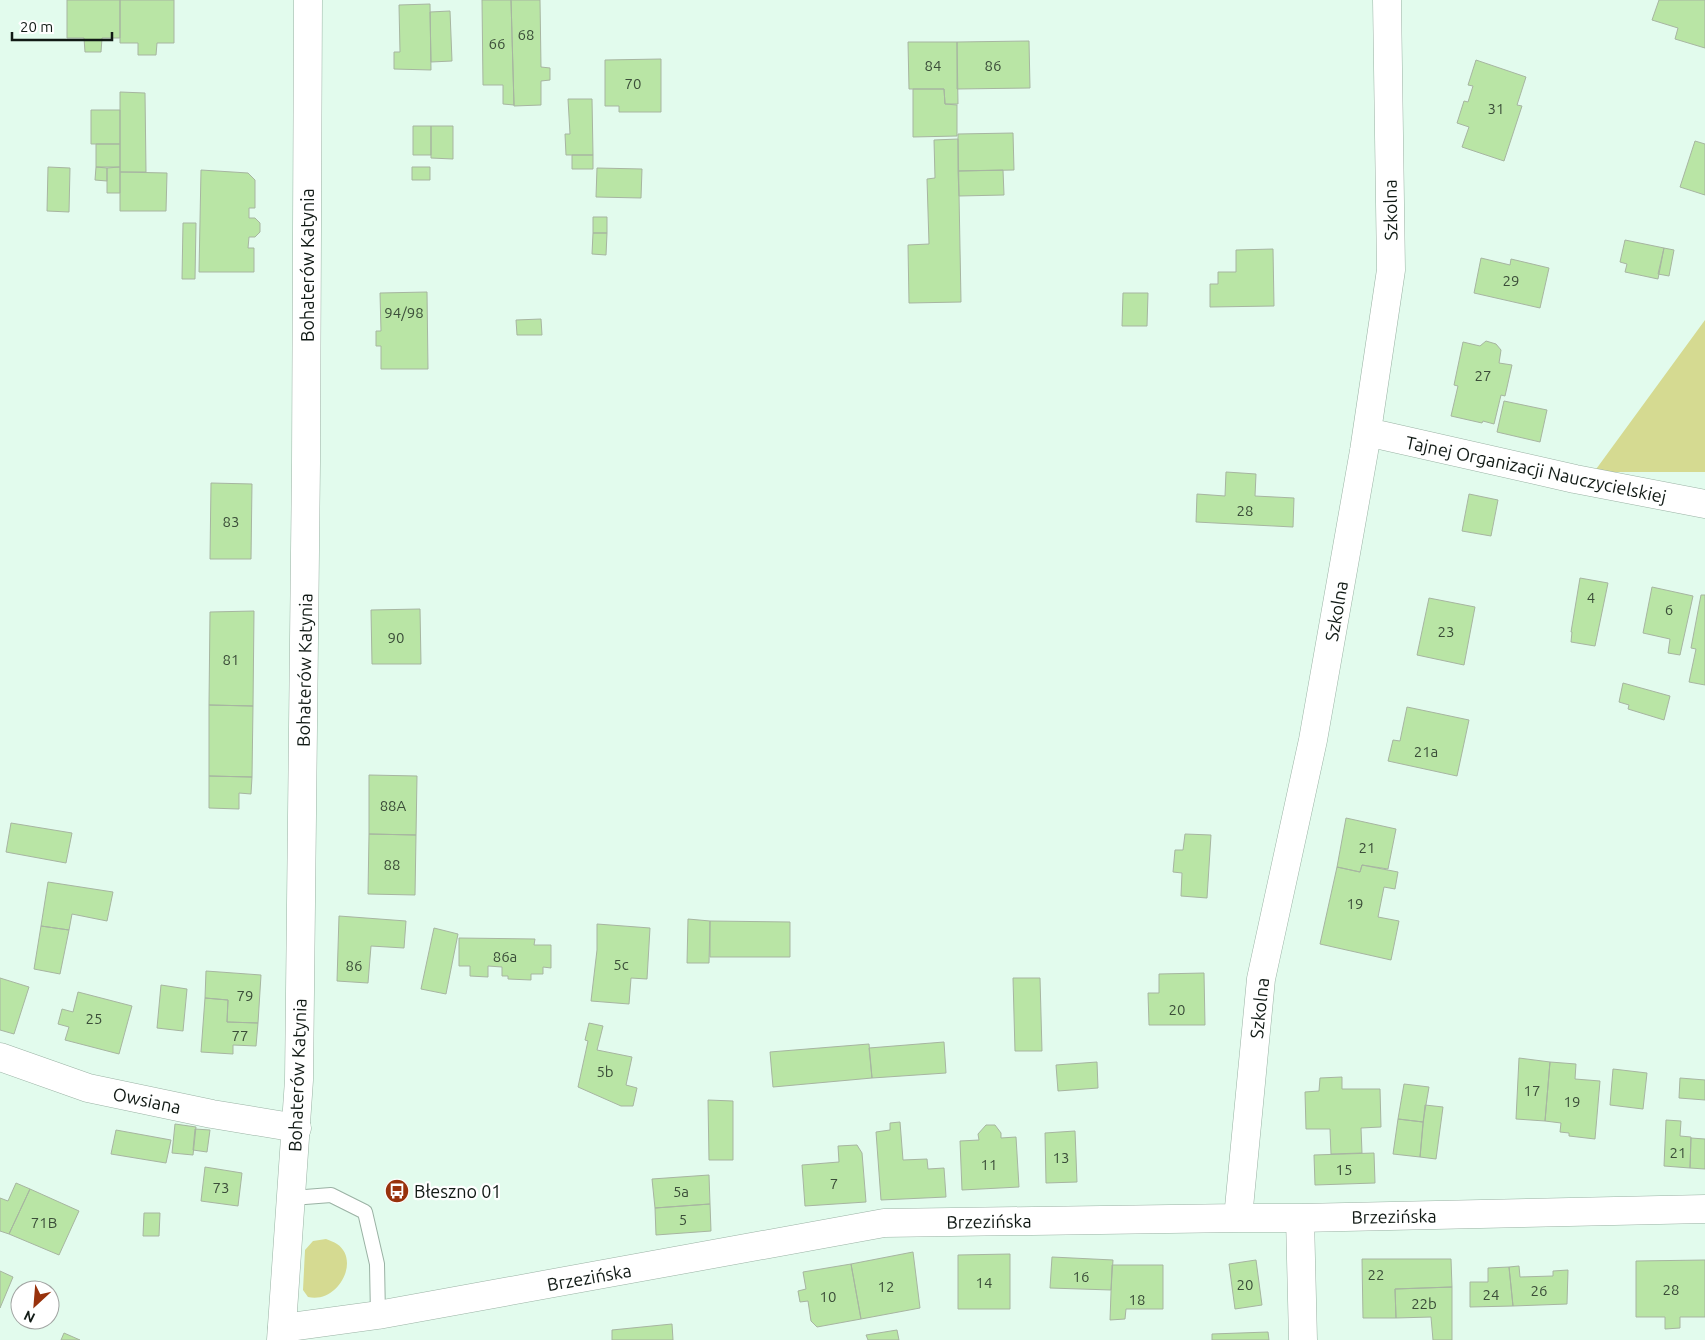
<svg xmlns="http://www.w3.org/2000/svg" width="1705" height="1340" viewBox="0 0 1705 1340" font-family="Ubuntu,sans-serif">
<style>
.green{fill:#d5da91}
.building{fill:#b9e5a5;stroke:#a7b5a1}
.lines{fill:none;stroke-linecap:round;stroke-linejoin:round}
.lane-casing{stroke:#9ab2a4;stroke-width:16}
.street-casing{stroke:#9ab2a4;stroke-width:29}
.secondary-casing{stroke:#9ab2a4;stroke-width:29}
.lane{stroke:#fff;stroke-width:14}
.street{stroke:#fff;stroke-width:28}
.secondary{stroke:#fff;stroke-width:28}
.labels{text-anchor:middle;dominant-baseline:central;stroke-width:4.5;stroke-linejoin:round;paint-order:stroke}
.number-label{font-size:15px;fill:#3b4d39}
.street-label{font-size:18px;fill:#111a15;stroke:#fff}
.poi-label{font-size:18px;fill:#111a15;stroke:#fff;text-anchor:start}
</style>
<rect width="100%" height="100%" fill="#e2fbed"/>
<path class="green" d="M1705,320V472H1594Z
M326,1239C329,1240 334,1242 337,1244C361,1260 338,1304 308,1297L303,1290L305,1250L313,1241Z"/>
<path class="building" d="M67,0H120V38H102L101,52H85L84,38H67Z
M120,0H174V43H157L156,55H138V43H120Z
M482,0H511L514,105L503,104V85H483Z
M511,0H540L541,67L550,68V80L541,81V105L514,106Z
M1659,0H1705V48L1675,39L1678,28L1652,20Z
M430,4L431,70L394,69V52H400L399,5Z
M450,11L452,61L431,62L430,12Z
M1029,41L1030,88L957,89V42Z
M908,42H957L958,104H945L944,89H909Z
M661,59V112H619V106H605V60Z
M1476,60L1526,77L1517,105L1522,106L1504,161L1462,147L1469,127L1457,123L1464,101L1468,102L1473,86L1468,85Z
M913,89H944L945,104L957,105V136L913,137Z
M120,92L145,93L146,172H120Z
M568,99H592L593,155H566L565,134H570Z
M91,110H120V144H91Z
M413,126H431V155H413Z
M431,126H453V159L431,158Z
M1013,133L1014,170L958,171V134Z
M958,139L961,302L909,303L908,245L929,244L927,179L935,178L934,140Z
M1695,141L1705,144V195L1680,187Z
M96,144H120V167H96Z
M572,155H593V169H572Z
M48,167L70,168L69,212L47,211Z
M96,167L107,168V181L95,180Z
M120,167V193H107V168Z
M412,167H430V180H412Z
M597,168L642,169L641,198L596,197Z
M201,170L248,173L255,180V208H249V218H255L260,223V232L255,237H249L248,248H254V272H199Z
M1003,170L1004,195L959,196L958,171Z
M120,172L167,173L166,211H120Z
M593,217H607V233H593Z
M183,223H196L195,279H182Z
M593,233H607L606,255L592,254Z
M1625,240L1664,248L1658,279L1625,272L1627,264L1620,262Z
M1664,248L1674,250L1669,276L1658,274Z
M1273,249L1274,306L1210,307V284H1218V272H1236V250Z
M1481,258L1510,265L1511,259L1549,268L1540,308L1474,293Z
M427,292L428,369H381V346H376V331H381L380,293Z
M1123,293H1148L1147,326H1122Z
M541,319L542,335H517L516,320Z
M1486,341L1496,344L1501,350L1499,363L1512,365L1505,396L1501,395L1494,424L1483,421L1482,423L1451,416L1458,386L1454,385L1463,342L1480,346Z
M1504,401L1547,410L1540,442L1497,432Z
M1226,472L1256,474L1255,496L1294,498L1293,527L1196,522L1197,494L1225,496Z
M211,483L252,484L251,559H210Z
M1469,494L1498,500L1491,536L1462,531Z
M1580,578L1608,583L1595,646L1571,642L1572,632H1571Z
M1652,587L1693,596L1680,655L1668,653L1670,639L1643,633Z
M1701,595H1705V685L1689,682L1696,649L1691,648Z
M1429,598L1475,607L1464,665L1417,655Z
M420,609L421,664H372L371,610Z
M254,611L253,706L209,705L210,612Z
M1623,683L1670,696L1664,720L1628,709L1629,705L1619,702Z
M209,705L253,706L252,777L209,776Z
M1407,707L1469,720L1457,776L1388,761L1393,740L1400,741Z
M369,775L417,776L416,835L369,834Z
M209,776L252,777L251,794L239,793V809L209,808Z
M1346,818L1396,829L1388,869L1362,865L1360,872L1337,867Z
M11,823L72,833L66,863L6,852Z
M369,834L416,835L415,895L368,894Z
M1185,834L1211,835L1207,898L1181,896L1182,873L1173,872L1175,850H1183Z
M1362,865L1398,872L1395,889L1384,887L1378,917L1399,921L1391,960L1320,944L1337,867L1360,872Z
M48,882L113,892L107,921L72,914L69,930L41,926Z
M339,916L406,921L404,948L371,946L368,983L337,981Z
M688,919L710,921L709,963H687Z
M710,921L790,922V957H710Z
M597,924L650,928L647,979L631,978L629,1004L591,1001L597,950Z
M41,926L69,930L60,974L34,969Z
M434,928L458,934L446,994L421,989Z
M459,938L535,939L534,945H551V968L543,967V974H531V980L508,979V976H502V967L488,966V977L470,976V966H459Z
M206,971L261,975L258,1023L227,1022L228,1000L205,998Z
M1204,973L1205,1025H1149L1148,993H1159V974Z
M0,978L29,987L14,1034L0,1030Z
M1013,978H1040L1042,1051H1015Z
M161,985L187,989L183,1031L157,1028Z
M78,992L132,1006L119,1054L65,1040L69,1027L58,1024L62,1009L73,1012Z
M205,998L228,1000L227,1022L258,1023L256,1046L233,1045V1054L201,1052Z
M589,1023L603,1026L597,1050L632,1057L626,1085L637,1088L633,1106H621L578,1087L588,1041L585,1040Z
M944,1042L946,1073L872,1078L869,1048Z
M869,1044L872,1078L773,1087L770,1052Z
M1519,1058L1550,1062L1545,1121L1516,1119Z
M1097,1062L1098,1088L1058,1091L1056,1065Z
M1550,1062L1576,1064L1575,1079L1600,1081L1595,1139L1569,1136V1133L1560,1132L1561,1123L1545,1121Z
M1613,1069L1647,1073L1643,1109L1610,1105Z
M1342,1077V1089H1380L1381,1127L1361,1128L1362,1153L1331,1154L1330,1129H1306L1305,1092L1319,1091L1320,1078Z
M1680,1078L1705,1080V1100L1679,1098Z
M1404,1084L1429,1087L1423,1122L1398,1119Z
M708,1100L733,1101V1160H709Z
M1425,1105L1443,1107L1436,1159L1420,1157Z
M1398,1119L1423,1122L1420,1157L1393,1154Z
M1666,1120L1681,1121L1680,1136L1691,1137L1690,1168L1664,1166Z
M900,1122L903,1160L927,1159L928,1169L944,1168L946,1197L881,1200L876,1132L890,1130V1123Z
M175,1124L196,1127L193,1155L172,1153Z
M986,1125H995L1001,1133V1138L1016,1137L1019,1187L962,1190L960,1141L979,1140L978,1134Z
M195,1129L210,1130L207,1152L193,1150Z
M116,1130L171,1140L166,1163L111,1154Z
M1075,1131L1077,1182L1046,1183L1045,1133Z
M1691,1138L1705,1139V1169L1690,1168Z
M857,1145L862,1153L866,1202L805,1206L802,1165L839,1162L838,1146Z
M1374,1153L1375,1183L1315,1185L1314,1155Z
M205,1167L242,1173L238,1206L201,1201Z
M709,1175L710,1204L655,1208L652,1179Z
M16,1183L30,1189L9,1234L0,1231V1198L8,1201Z
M30,1189L79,1211L59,1255L9,1234Z
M710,1204L711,1231L656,1235L655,1208Z
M144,1213H160L159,1236H143Z
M913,1252L920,1308L861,1319L851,1264Z
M1010,1254V1309H958V1255Z
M1052,1257L1113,1260L1111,1290L1050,1288Z
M1362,1259H1451L1452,1287L1395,1289L1396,1318H1363Z
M1256,1260L1262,1305L1235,1309L1229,1264Z
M1705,1260V1317H1680V1328L1665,1329V1317H1636V1261Z
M851,1264L861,1319L817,1327L811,1321L808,1301L800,1302L798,1291L806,1289L803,1272Z
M1112,1265H1163V1309H1126L1125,1319L1110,1320Z
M1519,1266L1520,1277L1553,1276V1271L1568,1270L1567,1304L1513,1306L1509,1267Z
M1509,1267L1513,1306L1470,1307V1282H1488V1268Z
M0,1271L13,1277L0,1308Z
M1452,1287V1340H1433L1431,1317L1396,1318L1395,1289Z
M672,1324L673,1340H612V1330Z
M897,1330L899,1340H868L866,1335Z
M1268,1332L1269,1340H1212V1334Z
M64,1333L80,1340H61Z"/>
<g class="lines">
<g class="lane-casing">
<path id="lane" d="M292,1198L331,1195L365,1212L377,1264L378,1315"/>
</g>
<g class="street-casing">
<path id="street" d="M1367,432L1575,479L1705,504
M0,1057L88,1088L212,1114L297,1128
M1238,1218L1261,979L1313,740L1364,451L1391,270L1387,0
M1300,1218L1303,1340
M282,1328L378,1315L884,1223L1238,1218H1300L1705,1209"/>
</g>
<g class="secondary-casing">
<path id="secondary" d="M281,1340L299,1080L306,463L308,0"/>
</g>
<use href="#lane" class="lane"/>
<use href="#street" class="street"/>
<use href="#secondary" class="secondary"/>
</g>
<defs>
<g id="bus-disc" transform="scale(1.25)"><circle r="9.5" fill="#98320c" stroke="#fff"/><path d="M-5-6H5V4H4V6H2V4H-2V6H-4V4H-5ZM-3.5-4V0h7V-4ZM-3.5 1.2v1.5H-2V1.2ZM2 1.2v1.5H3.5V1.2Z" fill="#fff"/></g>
</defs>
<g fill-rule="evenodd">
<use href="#bus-disc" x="397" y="1191"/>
</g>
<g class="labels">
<g class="number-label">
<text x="526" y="34">68</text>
<text x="497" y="43">66</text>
<text x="933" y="65">84</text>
<text x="993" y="65">86</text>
<text x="633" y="83">70</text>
<text x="1496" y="108">31</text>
<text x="1511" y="280">29</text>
<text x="404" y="312">94/98</text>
<text x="1483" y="375">27</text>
<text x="1245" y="510">28</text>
<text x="231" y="521">83</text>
<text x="1591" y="597">4</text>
<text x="1669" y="609">6</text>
<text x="1446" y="631">23</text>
<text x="396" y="637">90</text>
<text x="231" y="659">81</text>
<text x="1426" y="751">21a</text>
<text x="393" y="805">88A</text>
<text x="1367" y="847">21</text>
<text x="392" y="864">88</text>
<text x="1355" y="903">19</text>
<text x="505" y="956">86a</text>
<text x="621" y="964">5c</text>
<text x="354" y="965">86</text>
<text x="245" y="995">79</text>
<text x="1177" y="1009">20</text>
<text x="94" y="1018">25</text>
<text x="240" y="1035">77</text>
<text x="605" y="1071">5b</text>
<text x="1532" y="1090">17</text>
<text x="1572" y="1101">19</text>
<text x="1678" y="1152">21</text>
<text x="1061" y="1157">13</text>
<text x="989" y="1164">11</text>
<text x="1344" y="1169">15</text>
<text x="834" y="1183">7</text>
<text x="221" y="1187">73</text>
<text x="681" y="1191">5a</text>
<text x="683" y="1219">5</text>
<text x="44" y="1222">71B</text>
<text x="1376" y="1274">22</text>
<text x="1081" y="1276">16</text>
<text x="984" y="1282">14</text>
<text x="1245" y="1284">20</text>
<text x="886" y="1286">12</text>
<text x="1671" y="1289">28</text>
<text x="1539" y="1290">26</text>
<text x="1491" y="1294">24</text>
<text x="828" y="1296">10</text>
<text x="1137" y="1299">18</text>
<text x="1424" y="1303">22b</text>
</g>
<g class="street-label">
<text transform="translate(1390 210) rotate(-91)">Szkolna</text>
<text transform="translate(307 265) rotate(-90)">Bohaterów Katynia</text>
<text transform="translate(1536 469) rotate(12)">Tajnej Organizacji Nauczycielskiej</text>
<text transform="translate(1336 611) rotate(-80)">Szkolna</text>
<text transform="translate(304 670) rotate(-89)">Bohaterów Katynia</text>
<text transform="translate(1259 1008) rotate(-84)">Szkolna</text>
<text transform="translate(297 1075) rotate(-88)">Bohaterów Katynia</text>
<text transform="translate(147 1100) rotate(12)">Owsiana</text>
<text transform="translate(1394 1216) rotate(-1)">Brzezińska</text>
<text transform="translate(989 1221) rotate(-1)">Brzezińska</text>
<text transform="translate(589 1277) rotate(-10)">Brzezińska</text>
</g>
<g class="poi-label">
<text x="414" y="1191">Błeszno 01</text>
</g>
</g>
<g transform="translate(35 1305) rotate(206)"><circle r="24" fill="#ffffff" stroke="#a0a3a1"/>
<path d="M0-4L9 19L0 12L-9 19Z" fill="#98320c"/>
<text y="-8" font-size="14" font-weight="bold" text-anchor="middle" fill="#111a15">N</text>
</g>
<path d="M12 32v8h100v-8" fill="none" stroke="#111a15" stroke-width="2.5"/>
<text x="20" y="32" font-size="15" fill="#111a15" stroke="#ffffff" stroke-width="4" paint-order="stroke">20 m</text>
</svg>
